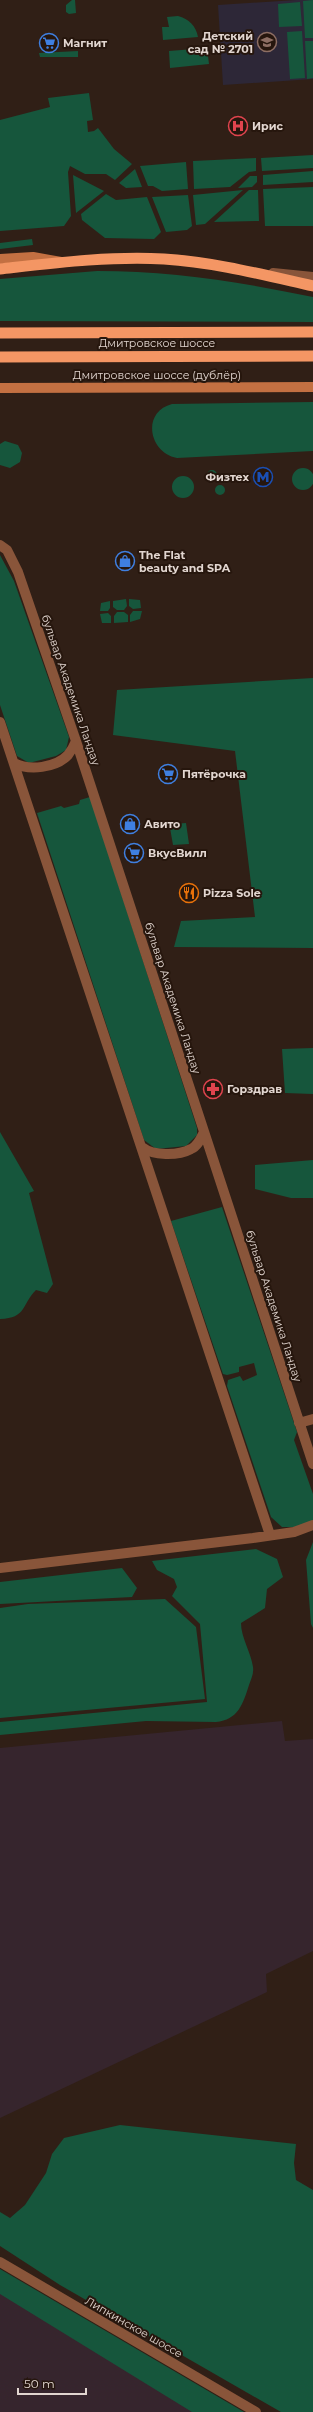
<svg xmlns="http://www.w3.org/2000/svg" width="313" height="2412" viewBox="0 0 313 2412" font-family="Montserrat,sans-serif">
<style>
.industrial{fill:#36252d}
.education{fill:#2d2737}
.green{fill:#16563c}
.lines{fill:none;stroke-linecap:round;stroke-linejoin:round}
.minor{stroke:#89553a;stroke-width:10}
.tertiary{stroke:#89553a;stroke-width:10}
.secondary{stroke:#c37042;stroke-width:10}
.trunk{stroke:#f49664;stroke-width:11}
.labels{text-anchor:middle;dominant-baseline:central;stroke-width:4;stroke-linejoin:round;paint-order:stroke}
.poi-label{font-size:11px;font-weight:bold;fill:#e2d6d0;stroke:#26160d;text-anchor:start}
.street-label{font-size:11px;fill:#e2d6d0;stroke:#26160d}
</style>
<rect width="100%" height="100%" fill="#301f16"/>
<path class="industrial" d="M282,1721L285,1741L313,1739V1951L266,1974L267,1992L0,2118V1748Z
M0,2282L215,2412H0Z"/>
<path class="education" d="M296,0H313V79L223,85L218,5Z"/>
<path class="green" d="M72,0H75L76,13L69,14L66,12V5Z
M313,0V38H305L303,1Z
M300,2L302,26L279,27L278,4Z
M178,16C189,19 196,26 198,37L163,40L162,27H169L167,17Z
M302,31L305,78L290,79L287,32Z
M305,41H313V78L307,79Z
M207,48L209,64L170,68L169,51Z
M78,51V57H40L39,53Z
M89,93L93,120L87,121L88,132L94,131L98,128L114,149L132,164L115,180L106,174H85L70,166L68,172L71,216L64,226L0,231V120L50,107L48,98Z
M313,155V168L262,171L261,158Z
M256,158V171L249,172L230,187L194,189L193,161Z
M186,162L188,189L162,191L153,186H148L140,166Z
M135,169L142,187L126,188L119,183Z
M313,171V182L263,185V175Z
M73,175L104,191L76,213Z
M250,176H257V182L252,187L238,188Z
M313,187V226H265L263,189Z
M243,190L205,224L196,225L193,195Z
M249,190H258L259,221L214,222Z
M106,194L116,200L147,197L161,232L154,239L105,238L82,220L81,214Z
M188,195L192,226L187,230L166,232L152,197Z
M32,239L33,245L0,249V243Z
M97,271C171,271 241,282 313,297V322L0,321V279Z
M313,402V451L177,458C149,453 141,412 172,404Z
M5,441L18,445L22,453L20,462L10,468L0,465V444Z
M292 479a11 11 0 1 1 22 0a11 11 0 1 1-22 0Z
M207 475a5 5 0 1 1 10 0a5 5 0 1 1-10 0Z
M172 487a11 11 0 1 1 22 0a11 11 0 1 1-22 0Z
M215 490a5 5 0 1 1 10 0a5 5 0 1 1-10 0Z
M0,555L14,581L69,737L66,750L56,756L29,763L17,756L0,705Z
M126,599L127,606L124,610H117L113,607V601Z
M129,599L140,600L141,608L133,609L129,606Z
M110,601V608L108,611H100L101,603Z
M133,611H142L140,619L130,622V615Z
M117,612H124L128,615V622L114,623V616Z
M108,613L111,616V623H102L100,614Z
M313,678V948L174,947L181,921L255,917L235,751L113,735L117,690Z
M90,797L197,1128V1135L186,1146L156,1149L144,1140L37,813L61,806L64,808L79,804L80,800Z
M186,823L189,844L173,845L170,828L173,824Z
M313,1048V1094L285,1093L282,1049Z
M0,1132L34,1191L29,1193L53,1284L47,1293L36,1290C21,1305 27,1318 0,1319Z
M313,1160V1198H291L255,1189V1165Z
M222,1207L297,1432L294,1440L313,1494V1521L298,1527H282L271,1517L227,1386L228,1380L240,1376L243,1381L257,1375L254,1363L239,1367V1372L227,1375L223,1374L171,1221Z
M313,1542V1628L311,1624L306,1560Z
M256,1549L277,1559L283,1577L267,1589L265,1608L241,1623C241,1638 251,1652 253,1667C254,1674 251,1679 249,1685C243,1704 238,1720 216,1722L146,1721L0,1735V1722L207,1702L200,1624L172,1596L177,1587L174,1579L157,1570L152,1561Z
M122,1568L137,1588L132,1597L0,1604V1582Z
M165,1599L196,1627L205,1699L0,1718V1608L28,1604Z
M120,2125L296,2144L294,2163L296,2180L313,2190V2412H281L60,2285L0,2246V2212L10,2218L25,2205L46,2173L52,2154L64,2138Z
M0,2269L244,2412H192L0,2294Z"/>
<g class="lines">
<path class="minor" d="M273,273L313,277
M0,545L7,550L18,572L76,741L313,1464
M0,722L270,1535
M14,763C29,771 56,768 68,755C71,751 74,746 76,741
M142,1147C153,1156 178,1156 191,1149C198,1146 201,1138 204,1132
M299,1423L313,1419
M0,1568L253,1538L294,1532L313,1525"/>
<path class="tertiary" d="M0,2262L256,2412"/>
<path class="secondary" d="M0,259L33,257L61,262
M0,388L313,387"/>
<path class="trunk" d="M0,269C54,263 109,256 164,259C214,262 264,275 313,286
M0,333L313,332
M0,357L313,356"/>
</g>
<defs>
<g id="school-ring" transform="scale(1)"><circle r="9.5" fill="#26160d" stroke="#8d6e63" stroke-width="1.5"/><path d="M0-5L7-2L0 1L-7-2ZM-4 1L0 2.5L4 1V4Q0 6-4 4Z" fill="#8d6e63"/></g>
<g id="supermarket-ring" transform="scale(1)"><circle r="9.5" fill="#26160d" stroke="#3f7fe0" stroke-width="1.5"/><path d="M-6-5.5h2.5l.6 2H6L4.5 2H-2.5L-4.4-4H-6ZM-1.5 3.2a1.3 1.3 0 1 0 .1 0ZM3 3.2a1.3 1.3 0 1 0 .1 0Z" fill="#3f7fe0"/></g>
<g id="hospital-ring" transform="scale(1)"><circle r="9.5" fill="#26160d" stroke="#e0444e" stroke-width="1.5"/><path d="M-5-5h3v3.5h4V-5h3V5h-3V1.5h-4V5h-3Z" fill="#e0444e"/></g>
<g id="metro-ring" transform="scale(1)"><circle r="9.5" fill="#26160d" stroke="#1a4fb4" stroke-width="1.5"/><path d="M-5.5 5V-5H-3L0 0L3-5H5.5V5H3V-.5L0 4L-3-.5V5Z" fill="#1a4fb4"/></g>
<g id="shop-ring" transform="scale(1)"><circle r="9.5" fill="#26160d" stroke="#3f7fe0" stroke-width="1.5"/><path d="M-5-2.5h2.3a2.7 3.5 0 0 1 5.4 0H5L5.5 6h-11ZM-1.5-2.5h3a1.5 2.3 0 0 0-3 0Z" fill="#3f7fe0"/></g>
<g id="restaurant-ring" transform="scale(1)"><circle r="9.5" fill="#26160d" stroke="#e8710a" stroke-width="1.5"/><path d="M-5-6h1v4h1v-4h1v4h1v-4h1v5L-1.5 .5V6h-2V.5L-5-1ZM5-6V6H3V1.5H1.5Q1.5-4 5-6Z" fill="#e8710a"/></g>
<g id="pharmacy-ring" transform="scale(1)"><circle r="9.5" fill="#26160d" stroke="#e0444e" stroke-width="1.5"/><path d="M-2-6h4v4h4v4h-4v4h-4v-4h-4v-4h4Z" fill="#e0444e"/></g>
</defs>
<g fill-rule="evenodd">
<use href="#school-ring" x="267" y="42"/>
<use href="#supermarket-ring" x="49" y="43"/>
<use href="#hospital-ring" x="238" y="126"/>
<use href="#metro-ring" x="263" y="477"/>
<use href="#shop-ring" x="125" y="561"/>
<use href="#supermarket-ring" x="168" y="774"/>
<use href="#shop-ring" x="130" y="824"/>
<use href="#supermarket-ring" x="134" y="853"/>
<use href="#restaurant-ring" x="189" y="893"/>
<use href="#pharmacy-ring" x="213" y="1089"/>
</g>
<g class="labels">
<g class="poi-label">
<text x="253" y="36" text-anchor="end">Детский<tspan x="253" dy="13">сад № 2701</tspan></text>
<text x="63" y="43">Магнит</text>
<text x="252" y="126">Ирис</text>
<text x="249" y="477" text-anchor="end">Физтех</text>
<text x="139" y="555">The Flat<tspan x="139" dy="13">beauty and SPA</tspan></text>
<text x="182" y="774">Пятёрочка</text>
<text x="144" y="824">Авито</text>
<text x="148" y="853">ВкусВилл</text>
<text x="203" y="893">Pizza Sole</text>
<text x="227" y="1089">Горздрав</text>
</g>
<g class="street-label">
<text x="157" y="343">Дмитровское шоссе</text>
<text x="157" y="375">Дмитровское шоссе (дублёр)</text>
<text transform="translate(71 690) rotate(71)">бульвар Академика Ландау</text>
<text transform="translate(173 998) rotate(72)">бульвар Академика Ландау</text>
<text transform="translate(274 1306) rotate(72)">бульвар Академика Ландау</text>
<text transform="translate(134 2327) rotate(30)">Липкинское шоссе</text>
</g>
</g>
<path d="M18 2388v6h68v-6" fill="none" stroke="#e2d6d0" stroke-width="2"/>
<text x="24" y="2388" font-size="12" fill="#e2d6d0" stroke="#26160d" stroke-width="3" paint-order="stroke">50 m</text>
</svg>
